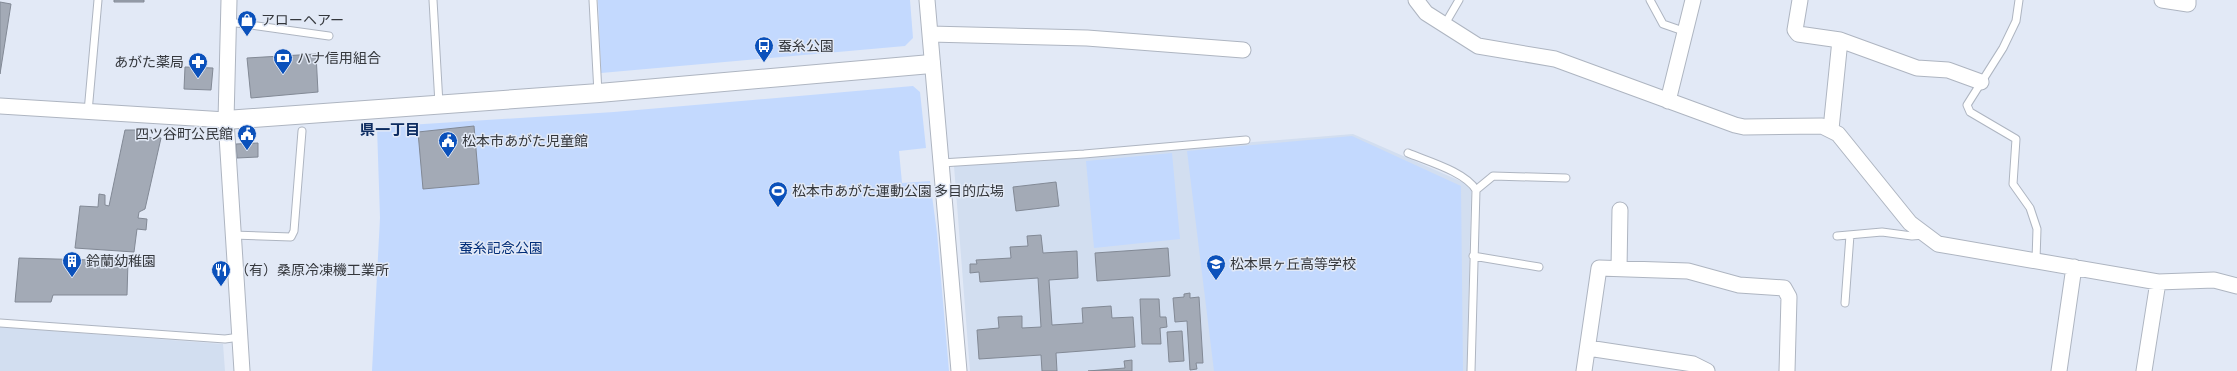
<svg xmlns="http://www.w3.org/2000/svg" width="2237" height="371" viewBox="0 0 2237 371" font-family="'Asap Condensed','Noto Sans JP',sans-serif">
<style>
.built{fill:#d2def0}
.green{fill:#c3d9fe}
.building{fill:#a3aab6;stroke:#828995}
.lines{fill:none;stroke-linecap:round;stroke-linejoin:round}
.service-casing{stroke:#aeb5c1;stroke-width:9}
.minor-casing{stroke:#aeb5c1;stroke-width:17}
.tertiary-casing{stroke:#aeb5c1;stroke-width:20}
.service{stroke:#fff;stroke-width:7}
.minor{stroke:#fff;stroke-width:15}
.tertiary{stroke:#fff;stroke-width:18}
.labels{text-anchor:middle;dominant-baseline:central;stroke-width:3;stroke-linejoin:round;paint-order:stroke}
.poi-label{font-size:14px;fill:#34373c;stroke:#e2e9f6;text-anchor:start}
.park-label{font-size:14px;fill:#002d78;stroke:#e2e9f6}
.neighbourhood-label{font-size:15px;font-weight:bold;fill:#0d2c61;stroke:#e2e9f6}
</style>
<rect width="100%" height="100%" fill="#e2e9f6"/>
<path class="built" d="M1353,134L1465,183L1471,191L1467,371H970L954,166Z
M0,327L223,344L225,371H0Z"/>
<path class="green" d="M598,0H910L913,38L905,46L601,73Z
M913,86L920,92L926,148L899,151L902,183L930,181L937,233L949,371H372L380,218L377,127L614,112Z
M1352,136L1461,186L1463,371H1214L1187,151Z
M1172,153L1180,239L1094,248L1086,161Z"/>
<path class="building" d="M114,0H144V2H114Z
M0,2L11,4L0,74Z
M316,54L318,92L251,98L247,58Z
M185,67L213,68L211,90L184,89Z
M474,126L479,184L423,189L418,132Z
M125,130H141L142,137L161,138L145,209L139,212L138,218L147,219L146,230L137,229L134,252L75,248L80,206L98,207L99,194L105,195V205L109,206Z
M258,143V157L237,158L236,144Z
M1056,182L1059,206L1016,211L1013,187Z
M1041,235L1043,253L1077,251L1078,278L1049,280L1052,325L1083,323L1082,308L1111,306L1112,318L1133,317L1135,347L1056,353L1057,371H1042L1041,355L979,359L977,330L999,328L998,317L1022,316V328L1041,327L1038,278L980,282L979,272L970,273V264H977L976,260L1011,258L1010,247L1028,246L1027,236Z
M1168,248L1170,276L1097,281L1095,253Z
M19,258L128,261L127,295H53L51,302H15Z
M1190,293V298L1199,297L1203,363H1196L1197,369L1190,370L1187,321L1175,322L1173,298L1184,297V294Z
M1140,299H1159L1160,317H1166L1167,327L1160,328L1161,344H1142Z
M1182,331L1184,361L1169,362L1167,332Z
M1132,360V371H1088L1125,368L1124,361Z"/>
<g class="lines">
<g class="service-casing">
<path id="service" d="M433,0L439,104
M593,0L598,93
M1650,0L1663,24L1686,32
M2019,0L2016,21L2003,48L1967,105L1970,112L2016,139L2013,184L2030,208L2037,229L2036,260
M229,22L329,36
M1445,24L1459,0
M88,112L98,0
M1408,153C1427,161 1466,172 1476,190L1471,371
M941,163L1084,154L1246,140
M1476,190L1493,176L1566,178
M232,235L291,237L294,231L302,131
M1837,236L1882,232L1912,236L1924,235
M1473,256L1539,267
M1845,303L1850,235
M0,323L225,339L240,337"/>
</g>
<g class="minor-casing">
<path id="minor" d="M229,0L226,120L242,371
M927,0L959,371
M1416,0L1426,13L1478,46L1555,59L1735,125L1744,127L1822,126L1838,134L1910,223L1938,244L2158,282L2214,280L2237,286
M1800,0L1795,30L1798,34L1840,40L1917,68L1948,70L1981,82
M2162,0L2188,4V0
M930,34L1087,38L1243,50
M1668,101L1693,0
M0,106L226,120
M1831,129L1840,40
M1619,269L1620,210
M1588,348L1693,364L1707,371
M1584,371L1599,268L1688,271L1739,285L1784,288L1789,297L1787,371
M2059,371L2074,267
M2144,371L2158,282"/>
</g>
<g class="tertiary-casing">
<path id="tertiary" d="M226,120L599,93L931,64"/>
</g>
<use href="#service" class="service"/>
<use href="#minor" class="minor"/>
<use href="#tertiary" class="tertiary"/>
</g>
<defs>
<g id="shop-pin" transform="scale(1)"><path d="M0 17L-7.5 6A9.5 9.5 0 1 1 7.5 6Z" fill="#0b51bb" stroke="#e2e9f6"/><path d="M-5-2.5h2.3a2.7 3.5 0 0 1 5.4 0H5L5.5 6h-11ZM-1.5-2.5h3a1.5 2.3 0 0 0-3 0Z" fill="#fff"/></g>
<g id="bus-pin" transform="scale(1)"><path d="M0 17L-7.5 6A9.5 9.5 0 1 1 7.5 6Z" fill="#0b51bb" stroke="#e2e9f6"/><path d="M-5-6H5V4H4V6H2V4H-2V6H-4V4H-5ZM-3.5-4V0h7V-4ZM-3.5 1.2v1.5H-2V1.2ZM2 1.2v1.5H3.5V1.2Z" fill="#fff"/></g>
<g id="bank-pin" transform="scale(1)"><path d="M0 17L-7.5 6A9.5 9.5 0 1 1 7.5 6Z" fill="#0b51bb" stroke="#e2e9f6"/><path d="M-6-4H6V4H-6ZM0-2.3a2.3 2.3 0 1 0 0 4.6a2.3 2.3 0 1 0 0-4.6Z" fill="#fff"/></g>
<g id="pharmacy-pin" transform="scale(1)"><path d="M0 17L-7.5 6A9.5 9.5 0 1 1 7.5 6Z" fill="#0b51bb" stroke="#e2e9f6"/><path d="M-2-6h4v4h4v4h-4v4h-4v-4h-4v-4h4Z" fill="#fff"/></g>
<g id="civic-pin" transform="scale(1)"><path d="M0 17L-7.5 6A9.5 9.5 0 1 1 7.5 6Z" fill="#0b51bb" stroke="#e2e9f6"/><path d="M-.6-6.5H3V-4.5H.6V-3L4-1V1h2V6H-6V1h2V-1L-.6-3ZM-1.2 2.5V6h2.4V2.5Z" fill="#fff"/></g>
<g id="stadium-pin" transform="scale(1)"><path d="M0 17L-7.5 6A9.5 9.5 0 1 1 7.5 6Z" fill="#0b51bb" stroke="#e2e9f6"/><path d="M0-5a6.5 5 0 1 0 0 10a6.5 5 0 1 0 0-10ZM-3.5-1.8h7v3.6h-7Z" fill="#fff"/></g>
<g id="building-pin" transform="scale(1)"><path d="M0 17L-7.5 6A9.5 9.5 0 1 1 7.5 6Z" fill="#0b51bb" stroke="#e2e9f6"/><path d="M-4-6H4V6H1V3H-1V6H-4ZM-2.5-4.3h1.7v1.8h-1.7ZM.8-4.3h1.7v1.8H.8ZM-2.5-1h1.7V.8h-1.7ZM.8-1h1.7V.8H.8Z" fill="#fff"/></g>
<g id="school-pin" transform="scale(1)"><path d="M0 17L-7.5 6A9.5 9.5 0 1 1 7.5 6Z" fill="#0b51bb" stroke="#e2e9f6"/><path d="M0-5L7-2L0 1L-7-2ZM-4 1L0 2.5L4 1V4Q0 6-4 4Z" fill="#fff"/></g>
<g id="restaurant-pin" transform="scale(1)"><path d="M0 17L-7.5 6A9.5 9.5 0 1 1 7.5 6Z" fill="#0b51bb" stroke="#e2e9f6"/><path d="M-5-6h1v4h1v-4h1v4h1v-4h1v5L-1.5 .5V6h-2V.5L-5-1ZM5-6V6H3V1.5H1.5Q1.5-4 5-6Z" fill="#fff"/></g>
</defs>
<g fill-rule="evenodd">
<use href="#shop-pin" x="247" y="20"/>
<use href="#bus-pin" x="764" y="46"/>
<use href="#bank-pin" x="283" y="58"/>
<use href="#pharmacy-pin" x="198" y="62"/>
<use href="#civic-pin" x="247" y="134"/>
<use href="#civic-pin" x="448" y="141"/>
<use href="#stadium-pin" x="778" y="191"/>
<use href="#building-pin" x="72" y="261"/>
<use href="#school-pin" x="1216" y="264"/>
<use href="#restaurant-pin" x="221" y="270"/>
</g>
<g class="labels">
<g class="poi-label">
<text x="261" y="20">アローヘアー</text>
<text x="778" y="46">蚕糸公園</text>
<text x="297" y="58">ハナ信用組合</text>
<text x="184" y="62" text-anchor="end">あがた薬局</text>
<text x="233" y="134" text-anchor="end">四ツ谷町公民館</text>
<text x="462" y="141">松本市あがた児童館</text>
<text x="792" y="191">松本市あがた運動公園 多目的広場</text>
<text x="86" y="261">鈴蘭幼稚園</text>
<text x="1230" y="264">松本県ヶ丘高等学校</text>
<text x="235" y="270">（有）桑原冷凍機工業所</text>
</g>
<g class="park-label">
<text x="501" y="248">蚕糸記念公園</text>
</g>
<g class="neighbourhood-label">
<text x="390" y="129">県一丁目</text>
</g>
</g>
</svg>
